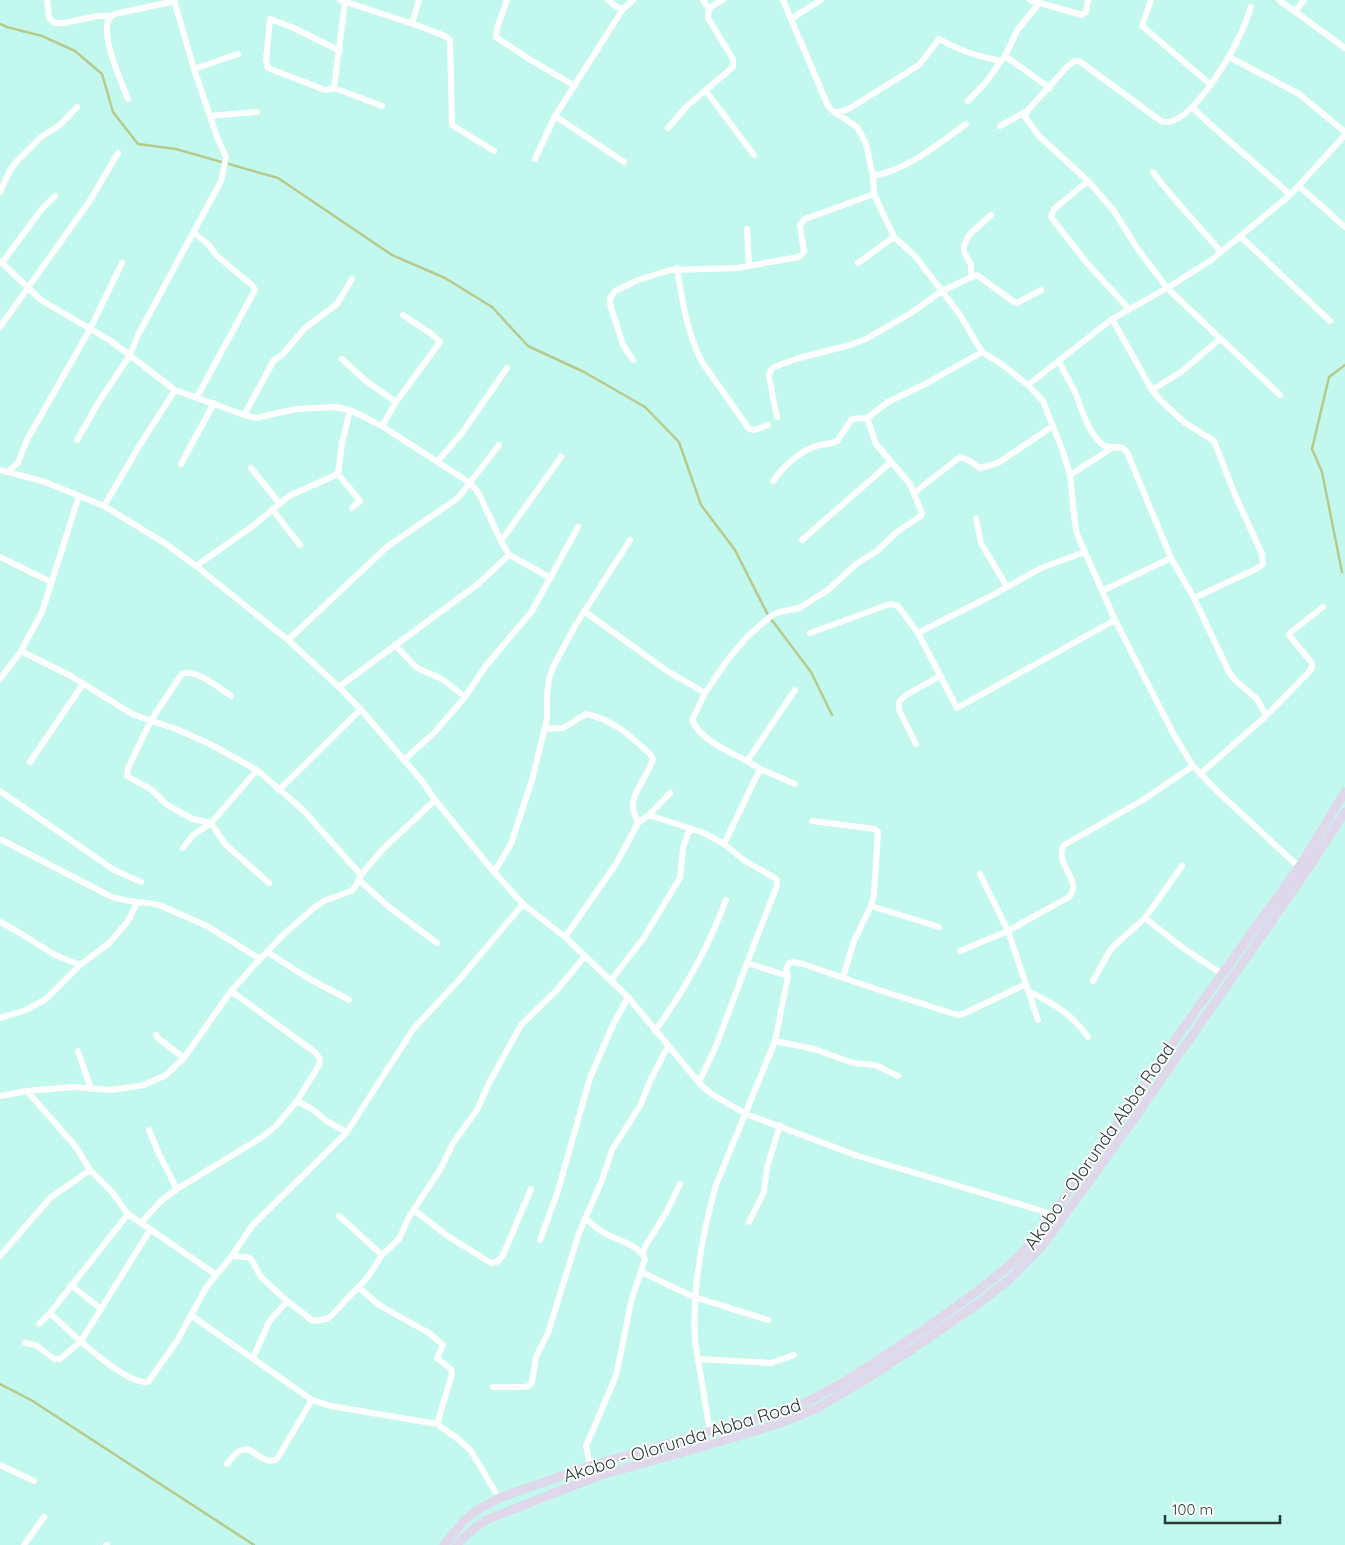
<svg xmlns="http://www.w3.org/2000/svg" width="1345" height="1545" viewBox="0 0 1345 1545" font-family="Quicksand,sans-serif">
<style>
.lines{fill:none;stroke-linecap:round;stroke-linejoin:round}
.stream{stroke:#b7ca8d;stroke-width:2.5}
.street{stroke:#fff;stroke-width:6}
.secondary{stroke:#dfd8ea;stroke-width:9}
.labels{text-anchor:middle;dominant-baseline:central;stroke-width:4;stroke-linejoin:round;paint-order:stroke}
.street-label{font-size:18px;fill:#253b37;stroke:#fff}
</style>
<rect width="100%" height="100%" fill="#c3f8ee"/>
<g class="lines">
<path class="stream" d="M0,24L7,27L42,36L75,51L102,74L113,112L138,144L176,149L278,178L392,255L445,278L492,307L528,346L584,372L645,407L679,442L701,505L735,550L768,615L811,672L832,715
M1342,572L1322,472L1312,449L1329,377L1345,365
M0,1384L31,1400L254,1545"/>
<path class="street" d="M47,0L49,18L55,23H65L97,16H110
M340,0L419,26L445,36L450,40L452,125L494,151
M507,0L497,28L496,37L529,59L575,86
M608,0L615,6L623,9
M703,0L709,9
M783,0L828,106L833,111L857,127L862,136L866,144L873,176L874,194L894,237L915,256L942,291L960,315L982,352L1000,363L1028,385L1043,401L1062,449L1070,475L1075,523L1077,534L1115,620L1174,735L1193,766L1218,792L1299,867
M1030,0L1082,15L1086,12L1088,0
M1151,0L1142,26L1210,84
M1279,0L1345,48
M1251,7C1247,18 1244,29 1238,39C1229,59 1187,131 1161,121L1079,61H1075L1068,66L1027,111L1025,117L1039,136L1088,181L1114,211L1137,248L1167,288L1280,395
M1295,12L1304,0
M791,19L821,0
M412,23L419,0
M340,51L294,28L270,19L266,60L268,68L325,90L334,88L345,2
M1005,56L1018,29L1040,2
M1229,57L1299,94L1345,132
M194,69L238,54
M334,88L382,106
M706,91L754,155
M128,99C122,83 93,22 115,14L175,1
M968,101L986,82L1001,61
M1193,108C1224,138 1258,165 1290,195
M835,113L846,110L855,105L919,65L939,39C958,50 979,57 1001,61L1005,56L1050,88
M210,116L257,112
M555,116L624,162
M1000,126L1027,111
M668,128L686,107L733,67V59L708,18C707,7 715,4 723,0
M535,159L555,116L623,9L633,0
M1153,172C1173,200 1198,224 1220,251
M873,176C909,169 937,145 966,124
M1088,181L1054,209L1051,217L1086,262L1129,309
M1299,186L1345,227
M0,192L10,170L19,159L41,137L60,125L77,107
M747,229L749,266
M194,233L208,244L217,256L252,285L255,290L197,397
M1240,236L1330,321
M0,261L41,300L111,341L175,390L244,415L256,418L296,409L335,407L350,410L382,426L470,483L478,492L501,541L509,555L551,578
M2,263L41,210L55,196
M858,263L894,237
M677,268C682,300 687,333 702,362L749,429L755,430L768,425
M971,277V265L964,252V246L969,235L991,215
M1112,319L1152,390L1161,401L1184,422L1214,441L1235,495L1262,554L1263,564L1258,568L1194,598
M0,327L89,202L118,153
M342,359L366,381L396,402
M633,360L623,345L610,304V298L615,291L638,280L670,270L737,268L799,257L804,252L800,225L805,219L874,194
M1059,361C1063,372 1070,381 1075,392C1083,412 1087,431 1104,446L1123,448L1127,452L1171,558L1194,598L1229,672L1234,679L1257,699L1266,716
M1028,385L1112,319L1167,288L1210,261L1290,195L1345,135
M1152,390L1181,372L1220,339
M350,410L342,443L338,474L360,501L352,508
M244,415L274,360L283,354L305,328L337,304L352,279
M777,417L769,377L770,371L774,367L799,358L850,345L866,339L911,313L942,291L974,276L977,275L1014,302L1017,303L1041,290
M382,426L396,402L440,342L433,335L403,315
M77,440L100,400L130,355L138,335L221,181L226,157L217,137L194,69L174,0
M437,462L462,433L507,368
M181,464L214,403
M251,468L280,504
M0,470L45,482L104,506L166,544L196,566L288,640L339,687L363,712L422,781L435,800L494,872L523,904L565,937L628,997L702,1086L713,1095L746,1114L858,1156L1052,1214
M7,472L18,463L27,440L90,329L122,263
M1070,475L1112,448
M773,481C783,467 797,454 813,447C821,444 829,445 837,441L852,419L867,418L888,402L929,382L982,352
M914,493L960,457L968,460L980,468L998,463L1053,426
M104,506L138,448L175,390
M272,509L300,545
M976,518L981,543L1007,587
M802,540L891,462
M501,541L561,457
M0,557L51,582
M196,566L253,526L289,496L338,474
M1102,591L1171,558
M584,611L667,671L705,693
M810,633L890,604L898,606L918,633L957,708L1115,620
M918,633L989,597L1041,568L1085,552
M288,640L388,546L458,498L499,445
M395,645L417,668L442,679L465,697
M21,651L71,676L132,714L176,729L210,744L257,770L303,810L361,875
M0,679L21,651L42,612L79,496
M339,687L478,584L509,555
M231,696C219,688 196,668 182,674L151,720L128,768L127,776L152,790L167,805L193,819L211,823L225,844L269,883
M545,729L563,728L586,714C612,719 631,736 650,754L653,759C649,773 632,793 633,807C633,812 636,818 638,823
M916,744L899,710V702L906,695L940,676
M404,760L435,732L465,697L485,667L532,611L578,527
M748,760L795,690
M30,762L83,684
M760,769L795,784
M1200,774L1266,716L1308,673L1312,667V663L1289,635L1291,632L1323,607
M279,790L361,709
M0,791L114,870L141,882
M649,815L704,833L724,844L760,769C739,754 703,745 692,720L705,693L729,658L749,635L772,615L780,612L799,608L828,590L856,564L877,551L898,531L921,516L922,513L910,484L876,444L867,418
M812,821L875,829L878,832L874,895L871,906L854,941L843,977
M0,839L110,896C127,903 142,901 159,905L207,926L260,959
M183,848L193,835L211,823L257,770
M494,872L511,844L532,780L547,719V694L549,679L553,667L575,626L630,540
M980,874L1008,931L1038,1020
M359,880L389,907L437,943
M871,906L939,927
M1145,918L1183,948L1222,974
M0,922L15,930L55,955L80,965
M565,937L616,864L638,823L649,815L670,793
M960,951L1008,931L1069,897C1084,880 1053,865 1064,845L1143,800L1193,766
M267,952L308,978L349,1000
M747,963L788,976
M611,980L643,939L680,878L683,848L690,828
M1093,981L1109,952L1115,945L1145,918L1182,866
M1028,991C1054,1004 1071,1013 1088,1037
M0,1018L26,1010L46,999L80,965L108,944L119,932L128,921L137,903
M655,1031C684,991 709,946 726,900
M156,1035L159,1039L184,1058
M775,1041L814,1049L853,1063L875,1065L898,1076
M78,1051L91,1089
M699,1082L716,1046L758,934L777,886V880L773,877L745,861L724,844
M27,1091L76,1147L90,1170L112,1192L128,1214L215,1274
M0,1096L27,1091L73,1087L111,1090L144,1085L166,1075L184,1058L231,991L260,959L284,934L315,907L324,901L351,891L355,887L361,875L382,850L435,800
M297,1101L312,1109L328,1122L347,1132
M149,1130L159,1154L177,1189
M414,1210L449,1237L491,1263L497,1262L503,1255L531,1189
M339,1216L382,1255
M585,1218C590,1222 595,1227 601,1231C614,1240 638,1243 645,1259L632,1298L616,1376L586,1446L590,1466
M749,1222L764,1192L767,1167L780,1125
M141,1223L161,1201L177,1189L262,1137L276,1126L297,1101L319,1065L320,1060L316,1053L231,991
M540,1240L557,1194L590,1078L612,1027L628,997
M643,1253L646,1245L667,1211L680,1184
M0,1256L50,1198L90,1170
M232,1256L247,1257L251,1259L261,1277L287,1301
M641,1272L694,1297L768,1320
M71,1285L101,1309
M358,1287L379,1305L429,1333L443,1345L437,1358L451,1369L452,1374L437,1424
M50,1313C69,1331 123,1384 148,1382L177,1341L207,1286L232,1256L251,1227L347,1132L414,1028L459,980L523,904
M192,1316L312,1400L331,1406L437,1424L458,1439L471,1451L499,1498
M39,1324L50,1313L128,1214
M25,1343L36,1345L54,1359H60L81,1341L150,1230
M253,1358L269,1322L287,1301L313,1321L327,1319L332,1315L368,1277L382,1255L399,1239L409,1217L441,1168L453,1143L477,1110L489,1083L521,1025L556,991L585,956
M698,1359L771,1363L794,1355
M493,1387H525L530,1385L532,1382L536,1357L548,1333L579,1233L602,1180L612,1150L640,1106L651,1079L668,1046
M710,1432L695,1341C692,1289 702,1235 716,1185L775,1041L788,976L786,969L789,963L794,962L803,964L873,988L957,1015L963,1014L1026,984
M227,1464C251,1429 256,1469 277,1459L312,1400
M0,1465L34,1481
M24,1545L44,1517
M106,1545H107"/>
<path class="secondary" d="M444,1545L462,1523L474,1512L499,1498L590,1466L799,1406C848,1382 894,1350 939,1319C973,1294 1008,1271 1036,1238L1120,1120L1179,1034L1299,867L1345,792
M456,1545L472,1530L486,1520L598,1476L712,1444L781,1423L816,1409L868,1378L917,1346L982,1301L1011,1278L1043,1245L1129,1126L1306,872L1345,812"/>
</g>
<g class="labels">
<g class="street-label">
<text transform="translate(1099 1146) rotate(-55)">Akobo - Olorunda Abba Road</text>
<text transform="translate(682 1440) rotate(-17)">Akobo - Olorunda Abba Road</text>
</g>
</g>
<path d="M1165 1515v8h115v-8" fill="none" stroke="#253b37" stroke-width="2.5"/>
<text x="1172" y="1515" font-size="15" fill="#253b37" stroke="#ffffff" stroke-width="4" paint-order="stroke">100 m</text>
</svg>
